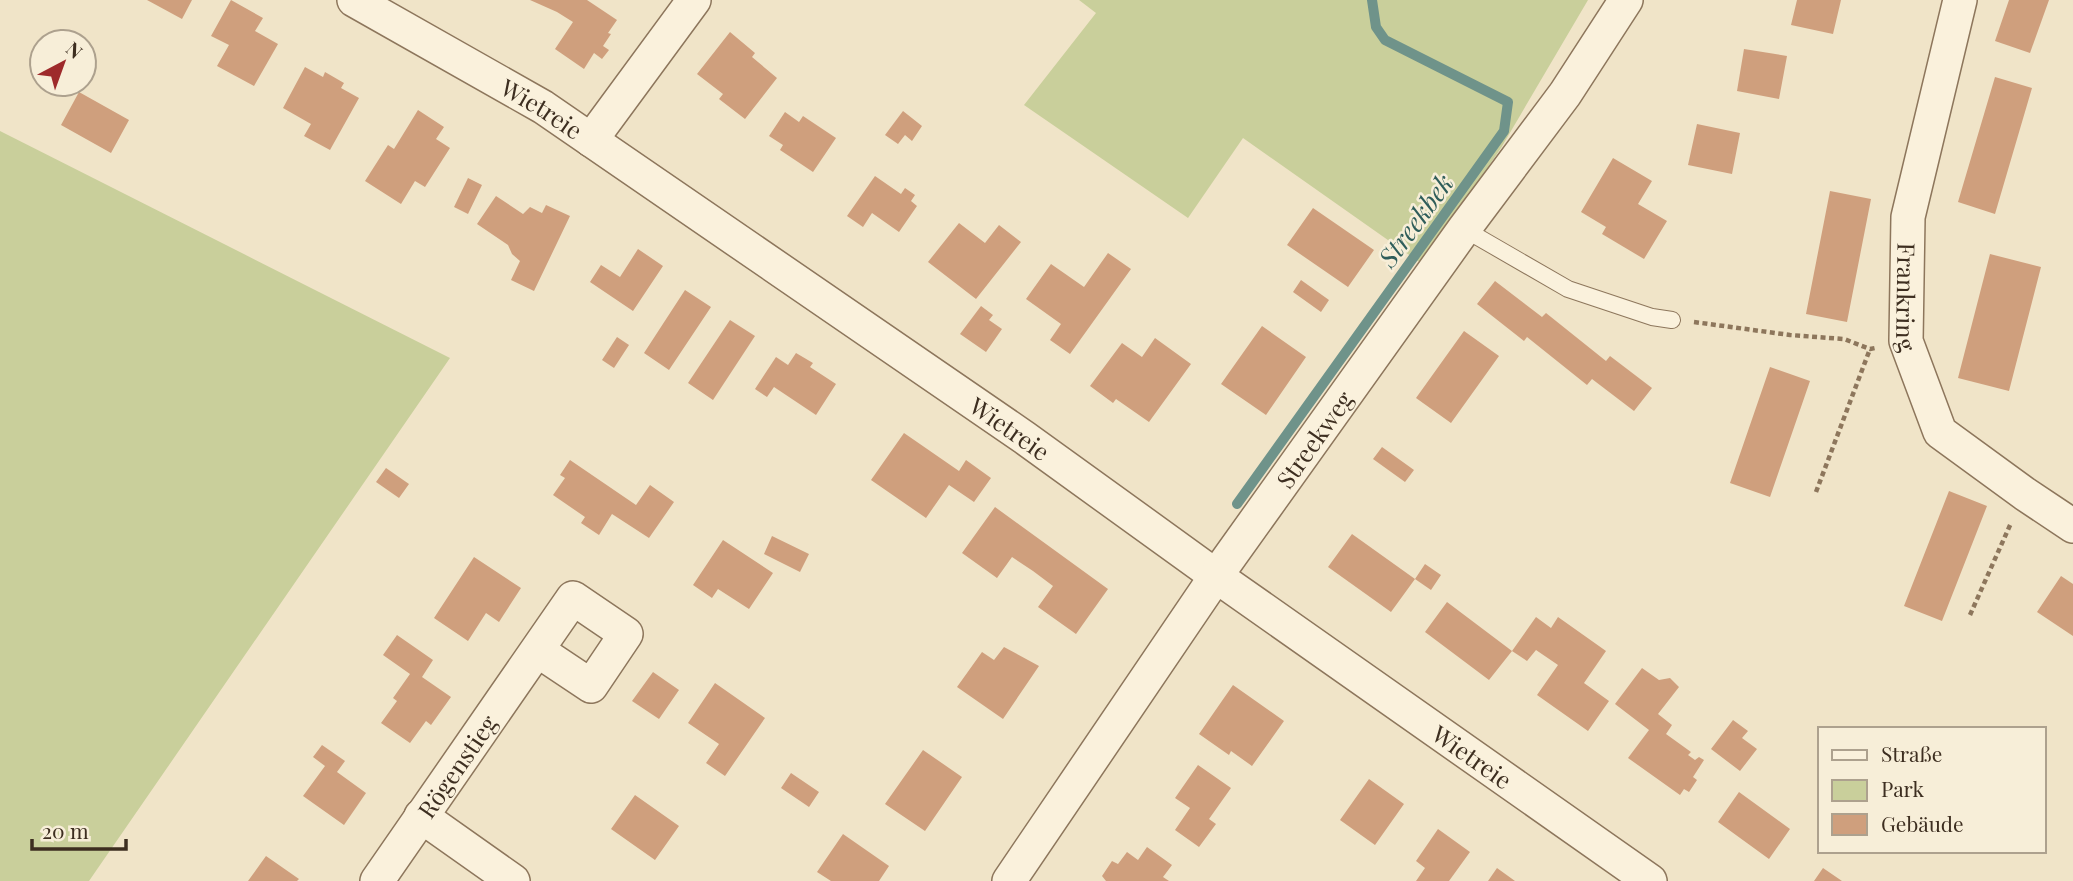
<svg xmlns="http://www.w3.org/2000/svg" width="2073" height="881" viewBox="0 0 2073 881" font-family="'Playfair Display',serif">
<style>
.green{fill:#c9cf9b}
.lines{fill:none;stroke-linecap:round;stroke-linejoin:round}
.stream{stroke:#6f938a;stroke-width:10}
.building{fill:#cf9f7d}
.lane-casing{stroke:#8d765c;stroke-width:18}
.street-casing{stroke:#8d765c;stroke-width:36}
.path{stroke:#8d765c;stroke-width:4.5;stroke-dasharray:5 3.5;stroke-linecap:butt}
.lane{stroke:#faf1dc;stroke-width:16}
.street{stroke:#faf1dc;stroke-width:33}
.labels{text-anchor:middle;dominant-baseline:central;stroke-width:5;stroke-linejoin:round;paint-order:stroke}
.street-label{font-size:24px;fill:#3d2e20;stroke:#f7eed8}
.water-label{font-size:26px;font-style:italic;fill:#2f5d5a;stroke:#f7eed8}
</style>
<rect width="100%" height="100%" fill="#f0e4c8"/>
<path class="green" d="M1079,0H1588L1501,148L1422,264L1243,138L1188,218L1024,105L1096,13Z
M0,131L450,358L89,881H0Z"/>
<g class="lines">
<path class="stream" d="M1237,504L1504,131L1508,102L1385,40L1376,27L1372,0"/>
</g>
<path class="building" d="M147,0H192L182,19Z
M231,0L263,18L255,31L278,44L254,86L217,66L229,45L211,36Z
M530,0H587L617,20L608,33L611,34L603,46L609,50L602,59L594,53L584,69L555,49L573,22L557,12Z
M1797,0H1841L1833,34L1791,25Z
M2009,0H2049L2030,53L1995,41Z
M730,32L755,53L752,57L777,78L745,119L719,99L723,94L697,74Z
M1744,49L1787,56L1779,99L1737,91Z
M305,67L323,77L325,72L344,83L341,88L359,98L330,150L304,136L311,124L283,108Z
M1995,77L2032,88L1995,214L1958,202Z
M79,92L129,120L111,153L61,125Z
M418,110L444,127L436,139L450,148L425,187L415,181L401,204L365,181L388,145L394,149Z
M903,111L922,126L912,141L905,135L898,144L885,135Z
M785,112L799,122L803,116L836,138L813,172L780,150L783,145L769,136Z
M1697,124L1740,133L1732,174L1688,165Z
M1613,158L1652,181L1638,204L1667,221L1644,259L1602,234L1606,227L1581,212Z
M875,176L901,194L905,188L915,195L911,201L917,206L899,232L872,213L863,227L847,216Z
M468,178L482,185L468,214L454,207Z
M1830,191L1871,199L1847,322L1806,314Z
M496,196L523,214L530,207L542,213L546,205L570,216L534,291L511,280L520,261L512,254L508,245L477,224Z
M1313,208L1374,250L1348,287L1287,245Z
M959,223L985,243L999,225L1021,242L976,299L928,262Z
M638,249L663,266L633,311L590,282L601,265L620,277Z
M1108,253L1131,269L1070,354L1050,340L1061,324L1026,299L1051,264L1084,287Z
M1990,254L2041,267L2009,391L1958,378Z
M1301,280L1329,300L1321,312L1293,292Z
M1495,281L1542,317L1546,313L1606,361L1610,356L1652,388L1634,411L1592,379L1587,385L1527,337L1524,341L1477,304Z
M685,290L711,307L669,370L644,353Z
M981,306L993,315L989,320L1002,329L986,352L960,334Z
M730,320L755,336L713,400L688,383Z
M1262,326L1306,357L1266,415L1221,384Z
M1464,331L1499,356L1451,423L1416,398Z
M617,337L629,345L614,368L602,360Z
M1155,338L1191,364L1149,422L1116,399L1113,403L1090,386L1122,343L1142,357Z
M796,353L813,363L810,367L836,384L816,415L774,387L767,397L755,389L776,357L788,365Z
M1770,367L1810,381L1770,497L1730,483Z
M904,433L959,471L966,460L991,478L974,502L949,485L926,518L871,480Z
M1382,447L1414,470L1405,482L1373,459Z
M570,460L636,505L650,485L674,502L649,538L612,514L599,535L581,523L585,517L553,495L565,478L560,475Z
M386,468L409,484L399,498L376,482Z
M1949,491L1987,506L1942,621L1904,606Z
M995,507L1108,589L1076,634L1038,607L1053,586L1033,571L1012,557L997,578L962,553Z
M1352,534L1415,579L1391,612L1328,567Z
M772,536L809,554L800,572L764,554Z
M723,540L773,573L749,609L718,589L712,598L693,585Z
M474,557L521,588L499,622L486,613L468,641L434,618Z
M1425,564L1441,575L1431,590L1415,579Z
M2061,576L2073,584V636L2037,612Z
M1447,602L1512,651L1489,680L1425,632Z
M1536,617L1551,628L1558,617L1606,651L1584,683L1609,701L1588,731L1537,695L1558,665L1536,650L1527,661L1512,651Z
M397,635L433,660L422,677L451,697L431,725L426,721L410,743L381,723L397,701L393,698L410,674L383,655Z
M1004,647L1039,666L1003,719L957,687L982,652L994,660Z
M1642,668L1659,680L1670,678L1679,687L1658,714L1672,725L1666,734L1691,752L1688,755L1695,760L1699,757L1704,760L1693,777L1697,780L1689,792L1684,789L1680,795L1628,758L1649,730L1615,704Z
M653,672L679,690L659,719L632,701Z
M715,683L765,718L725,776L706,763L719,744L688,723Z
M1233,685L1284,721L1252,766L1231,751L1229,755L1199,734Z
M1733,720L1748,731L1742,738L1757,749L1740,771L1711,749Z
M322,745L345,761L337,772L366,793L344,825L303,796L325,766L313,757Z
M923,750L962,777L925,831L885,804Z
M1198,765L1231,788L1209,819L1216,824L1199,847L1175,830L1190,808L1175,798Z
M791,773L819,792L809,807L781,788Z
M1369,779L1404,804L1375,845L1340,820Z
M1739,792L1790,829L1769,859L1718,822Z
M635,795L679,826L655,860L611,829Z
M1438,829L1470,852L1449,881H1416L1425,868L1416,861Z
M843,834L889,866L879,881H831L817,872Z
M1147,847L1172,865L1163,877L1169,881H1106L1102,876L1112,861L1118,864L1127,852L1138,860Z
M266,856L299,879L297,881H248Z
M1497,868L1515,881H1488Z
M1823,868L1842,881H1814Z"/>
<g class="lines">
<g class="lane-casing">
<path id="lane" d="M1464,229L1568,289L1652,317L1672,320"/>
</g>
<g class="street-casing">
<g id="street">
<path id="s1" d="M354,0L543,107L591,140L1025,438L1216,576L1650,881"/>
<path id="s2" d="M1960,0L1908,217L1906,341L1940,432L2025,494L2073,526"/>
<path d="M591,140L694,0"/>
<path d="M421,816L513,881"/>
<path id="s3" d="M377,881L573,598L626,634L591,686L537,650"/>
<path id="s4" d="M1009,881L1216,576L1464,229L1565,94L1626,0"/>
</g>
</g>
<path class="path" d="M1694,322L1790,335L1844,339L1870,349L1875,348
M1816,492L1870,349
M1970,615L2011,523"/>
<use href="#lane" class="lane"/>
<use href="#street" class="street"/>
</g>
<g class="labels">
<g class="street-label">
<text stroke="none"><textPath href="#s1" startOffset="217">Wietreie</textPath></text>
<text stroke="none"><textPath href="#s2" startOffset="303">Frankring</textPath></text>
<text stroke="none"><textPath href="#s1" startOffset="784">Wietreie</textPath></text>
<text stroke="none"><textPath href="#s4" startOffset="537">Streekweg</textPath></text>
<text stroke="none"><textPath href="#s1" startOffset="1351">Wietreie</textPath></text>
<text stroke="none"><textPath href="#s3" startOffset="140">Rögenstieg</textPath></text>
</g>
<g class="water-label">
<text transform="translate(1415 220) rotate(-54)">Streekbek</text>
</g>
</g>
<rect x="1818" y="727" width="228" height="126" fill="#f7eed8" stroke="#ada18e" stroke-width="2"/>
<rect x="1832" y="750" width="35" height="10" fill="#faf1dc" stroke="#ada18e" stroke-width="2"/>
<text x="1881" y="762" font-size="21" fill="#3d2e20">Straße</text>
<rect x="1832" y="780" width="35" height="21" fill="#c9cf9b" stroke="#ada18e" stroke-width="2"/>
<text x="1881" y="797" font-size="21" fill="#3d2e20">Park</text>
<rect x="1832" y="814" width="35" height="21" fill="#cf9f7d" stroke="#ada18e" stroke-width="2"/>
<text x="1881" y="832" font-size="21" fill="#3d2e20">Gebäude</text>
<g transform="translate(63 63) rotate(41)"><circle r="33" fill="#f7eed8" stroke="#ada18e" stroke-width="2"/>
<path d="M0-5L12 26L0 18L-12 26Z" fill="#9e2a2b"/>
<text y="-10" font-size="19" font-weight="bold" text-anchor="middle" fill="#3d2e20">N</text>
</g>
<path d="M32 839v10h94v-10" fill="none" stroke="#3d2e20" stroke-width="3.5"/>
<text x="42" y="839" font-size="21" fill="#3d2e20" stroke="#f7eed8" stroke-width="5" paint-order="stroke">20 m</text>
</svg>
